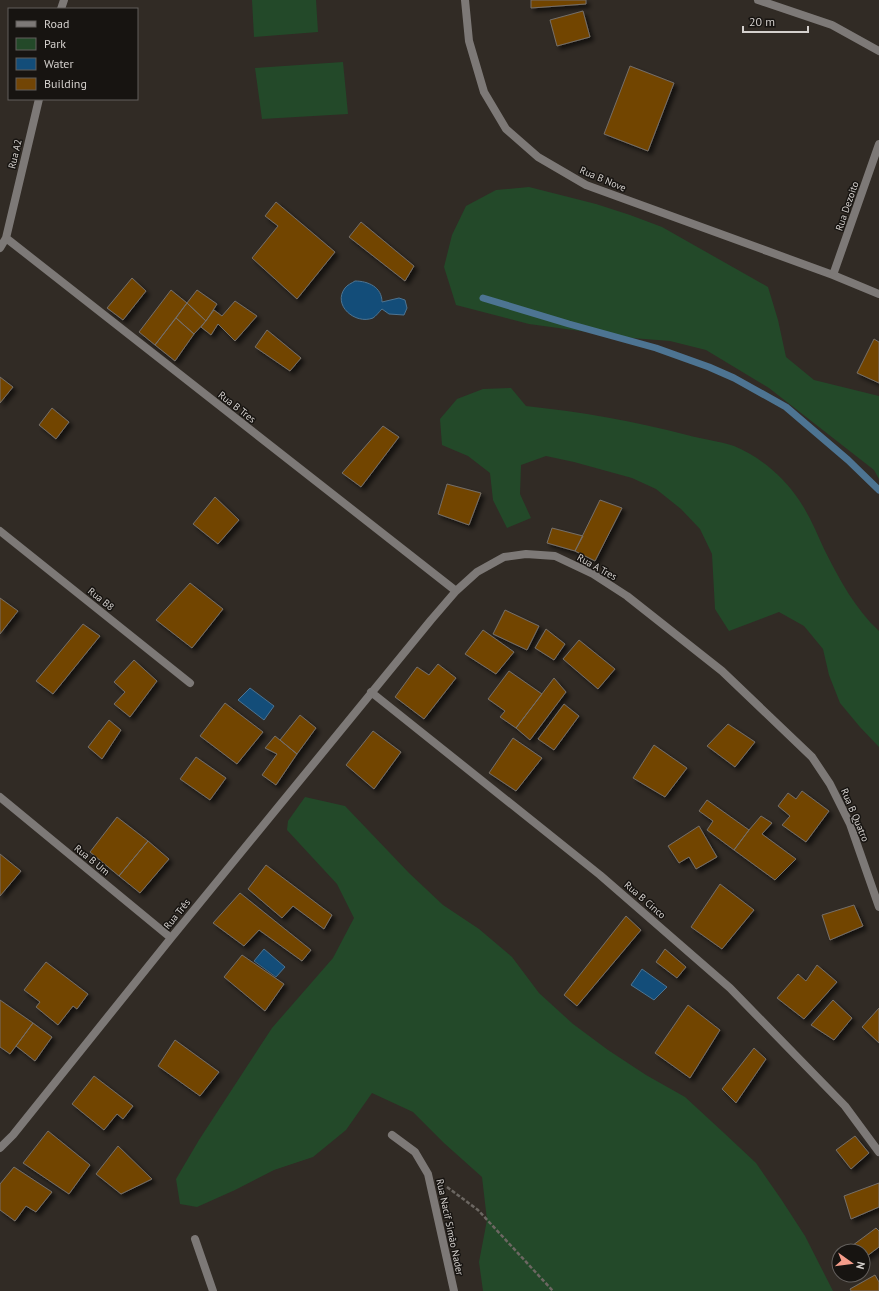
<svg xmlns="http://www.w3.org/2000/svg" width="879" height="1291" viewBox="0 0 879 1291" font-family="'PT Sans',sans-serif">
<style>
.green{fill:#234929}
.water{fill:#134d79;stroke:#4d7492}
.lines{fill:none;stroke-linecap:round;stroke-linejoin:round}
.stream{stroke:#4d7492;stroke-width:7}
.building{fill:#724505;stroke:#756f68;filter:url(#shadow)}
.path{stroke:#6c6762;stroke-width:2.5;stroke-dasharray:4 2;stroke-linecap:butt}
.street{stroke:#7d7977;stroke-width:8}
.labels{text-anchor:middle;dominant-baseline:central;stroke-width:3;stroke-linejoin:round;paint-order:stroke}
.street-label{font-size:10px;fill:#d4d0cd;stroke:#171411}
</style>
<defs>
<filter id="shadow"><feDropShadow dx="3.5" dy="3.5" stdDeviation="2" flood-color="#0009"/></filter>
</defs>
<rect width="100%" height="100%" fill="#312b25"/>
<path class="green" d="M252,0H316L318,32L254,37Z
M343,62L348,114L262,119L255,68Z
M529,187L596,204L630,215L662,227L768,287L778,320L786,357L814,380L879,396V479L874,470L769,388L706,350L670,341L632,338L529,324L456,305L444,267L452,235L466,206L496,190Z
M511,388L526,406C581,412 634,421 687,435C702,439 719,441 734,446C759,456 784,477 799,500C810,516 817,534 825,551C839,579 856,610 879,631V747L860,727L840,703L829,675L823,649L804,626L779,612L729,631L715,609L712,554L700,529L681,509L656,489L632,478L574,462L546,456L521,465L520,494L531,518L507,528L493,500L490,473L468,456L442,445L440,419L457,399L483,389Z
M305,797L345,806L409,873L443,905L479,929L512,957L539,993L573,1024L608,1050L646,1075L685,1097L724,1133L756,1163L781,1199L805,1236L833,1291H483L479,1262L487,1220L482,1177L444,1143L413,1112L372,1093L346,1130L313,1157L274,1170L235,1190L197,1207L180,1204L176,1179L199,1140L272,1028L333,958L354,918L337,884L287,830L288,821Z"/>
<path class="water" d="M355,281C368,281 382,287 382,302L399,298L405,300L407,308L404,315L389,314L382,309C379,312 376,316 373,318C355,325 332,305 345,288C347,285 352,283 355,281Z
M250,688L274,706L264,720L238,700Z
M264,949L285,967L276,977L254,961Z
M642,969L667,987L654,1000L631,985Z"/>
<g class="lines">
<path class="stream" d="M483,298L569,324L656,348L709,367L734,378L786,407L848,460L879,490"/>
</g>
<path class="building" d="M531,0H586V4L531,8Z
M583,11L590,37L557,46L550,20Z
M630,66L674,83L648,151L604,134Z
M276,202L335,252L297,299L252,258L278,226L265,216Z
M361,222L414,266L405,281L349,237Z
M132,278L146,291L123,320L107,308Z
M171,290L187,303L155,345L139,332Z
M197,290L217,304L206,321L187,303Z
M235,301L257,316L235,341L218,324L211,335L201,327L214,310L222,316Z
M187,303L206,321L194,334L176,318Z
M176,318L194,334L175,361L155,345Z
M267,330L301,358L290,371L255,347Z
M874,339L879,342V383L857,373Z
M0,377L13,387L0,403Z
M52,408L69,422L56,439L39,425Z
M383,426L399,437L361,487L342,473Z
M447,484L481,493L469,525L438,514Z
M215,497L239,520L218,544L193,524Z
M600,500L622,508L595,561L575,551Z
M552,528L583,536L575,551L547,543Z
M190,583L223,609L192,648L156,620Z
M0,598L18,611L0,634Z
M505,610L539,626L527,650L493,634Z
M83,624L100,636L53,694L36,681Z
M546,629L565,644L554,660L535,648Z
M483,630L514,652L496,674L465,654Z
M579,640L615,669L598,689L563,659Z
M134,660L157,681L130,717L114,704L125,692L114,682Z
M438,664L456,678L424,719L395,697L417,667L429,675Z
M509,671L542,694L516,728L500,717L505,711L488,699Z
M554,678L566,692L530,740L516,728Z
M225,703L263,732L237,764L200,736Z
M564,704L579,716L554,750L538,739Z
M300,715L316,728L297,754L280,740Z
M109,720L121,730L102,759L88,747Z
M728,724L755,742L735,767L707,746Z
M373,731L401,752L374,789L346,765Z
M275,736L297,754L276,785L262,775L277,754L265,748Z
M513,738L542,758L516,791L489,773Z
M654,745L687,768L665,797L633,778Z
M196,757L226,778L210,800L180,779Z
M802,791L829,811L806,842L782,825L790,816L778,806L788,793L796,799Z
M707,800L749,830L734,850L707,830L713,821L699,811Z
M761,816L772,823L762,834L796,859L775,880L734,850L749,830Z
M117,817L148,841L119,876L90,852Z
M699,826L717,857L696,869L689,857L679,863L668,846Z
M148,841L169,859L140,893L119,876Z
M0,854L21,871L0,896Z
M266,865L332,915L324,929L293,906L282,918L248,889Z
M720,884L754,910L722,949L691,927Z
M240,893L311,950L302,961L259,930L244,946L213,923Z
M854,905L863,926L830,940L822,915Z
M626,916L641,930L577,1006L564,995Z
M665,949L686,967L677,978L656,962Z
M242,955L284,984L265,1011L224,977Z
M46,962L88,994L77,1009L73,1006L58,1025L36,1007L40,1002L24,990Z
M817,965L837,982L804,1019L777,998L798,974L806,981Z
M0,1000L33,1023L10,1054L0,1047Z
M833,1000L852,1018L834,1040L811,1025Z
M688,1005L720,1030L690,1078L655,1053Z
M879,1008V1043L862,1027Z
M33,1023L52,1037L35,1061L16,1046Z
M175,1040L219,1072L200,1096L158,1066Z
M754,1048L766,1059L736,1103L722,1089Z
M94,1076L133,1106L123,1119L117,1114L104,1130L72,1104Z
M48,1131L90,1165L69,1194L23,1163Z
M855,1136L869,1153L851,1169L836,1150Z
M118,1146L152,1179L121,1194L96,1174Z
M14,1167L52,1192L36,1212L26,1206L15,1221L0,1210V1184Z
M879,1183V1207L851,1219L844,1196Z
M876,1228L879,1231V1247L863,1259V1251H845Z
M875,1275L879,1282V1291H851L850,1289Z"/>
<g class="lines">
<path class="path" d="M447,1187L478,1210L553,1291"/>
<path class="street" d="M465,0L469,41L484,92L506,129L538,157L586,185L833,275L879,294
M758,0L832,25L879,51
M61,9L64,0
M6,238L456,591
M0,248L6,238L39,99
M833,275L879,144
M0,531L190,683
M371,692L600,875L730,988L845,1106L879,1152
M0,797L171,938
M392,1135L415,1152L428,1174L454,1291
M0,1148L13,1135L171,938L431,620L456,591L477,572L504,557L526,554L555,556L593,574L627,596L722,671L812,757L830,784L850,824L879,907
M195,1239L213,1291"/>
</g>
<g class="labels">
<g class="street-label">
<text transform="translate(15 154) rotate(-77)">Rua A2</text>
<text transform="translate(603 179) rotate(23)">Rua B Nove</text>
<text transform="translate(847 206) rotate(-71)">Rua Dezoito</text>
<text transform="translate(237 407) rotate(38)">Rua B Tres</text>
<text transform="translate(597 567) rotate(29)">Rua A Tres</text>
<text transform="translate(101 599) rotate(39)">Rua B8</text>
<text transform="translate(855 815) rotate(67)">Rua B Quatro</text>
<text transform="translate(92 860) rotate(39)">Rua B Um</text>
<text transform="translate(645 900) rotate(41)">Rua B Cinco</text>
<text transform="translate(177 914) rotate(-51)">Rua Três</text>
<text transform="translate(450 1227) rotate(78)">Rua Nacif Simão Nader</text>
</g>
</g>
<rect x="8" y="8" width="130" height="92" fill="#171411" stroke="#635f5c"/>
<rect x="16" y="21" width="20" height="6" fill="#7d7977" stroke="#635f5c"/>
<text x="44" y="28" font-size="12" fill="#d4d0cd">Road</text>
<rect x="16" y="38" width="20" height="12" fill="#234929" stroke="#635f5c"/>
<text x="44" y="48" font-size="12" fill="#d4d0cd">Park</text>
<rect x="16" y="58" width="20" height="12" fill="#134d79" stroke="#635f5c"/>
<text x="44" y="68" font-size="12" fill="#d4d0cd">Water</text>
<rect x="16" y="78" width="20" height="12" fill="#724505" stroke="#635f5c"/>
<text x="44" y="88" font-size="12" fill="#d4d0cd">Building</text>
<g transform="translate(851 1263) rotate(104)"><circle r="19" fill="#171411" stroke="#635f5c"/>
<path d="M0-3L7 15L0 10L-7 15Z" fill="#f49d8b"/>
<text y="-6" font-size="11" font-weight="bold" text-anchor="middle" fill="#d4d0cd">N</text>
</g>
<path d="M743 26v6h65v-6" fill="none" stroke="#d4d0cd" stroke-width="2"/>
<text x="749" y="26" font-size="12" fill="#d4d0cd" stroke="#171411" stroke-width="3" paint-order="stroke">20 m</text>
</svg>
